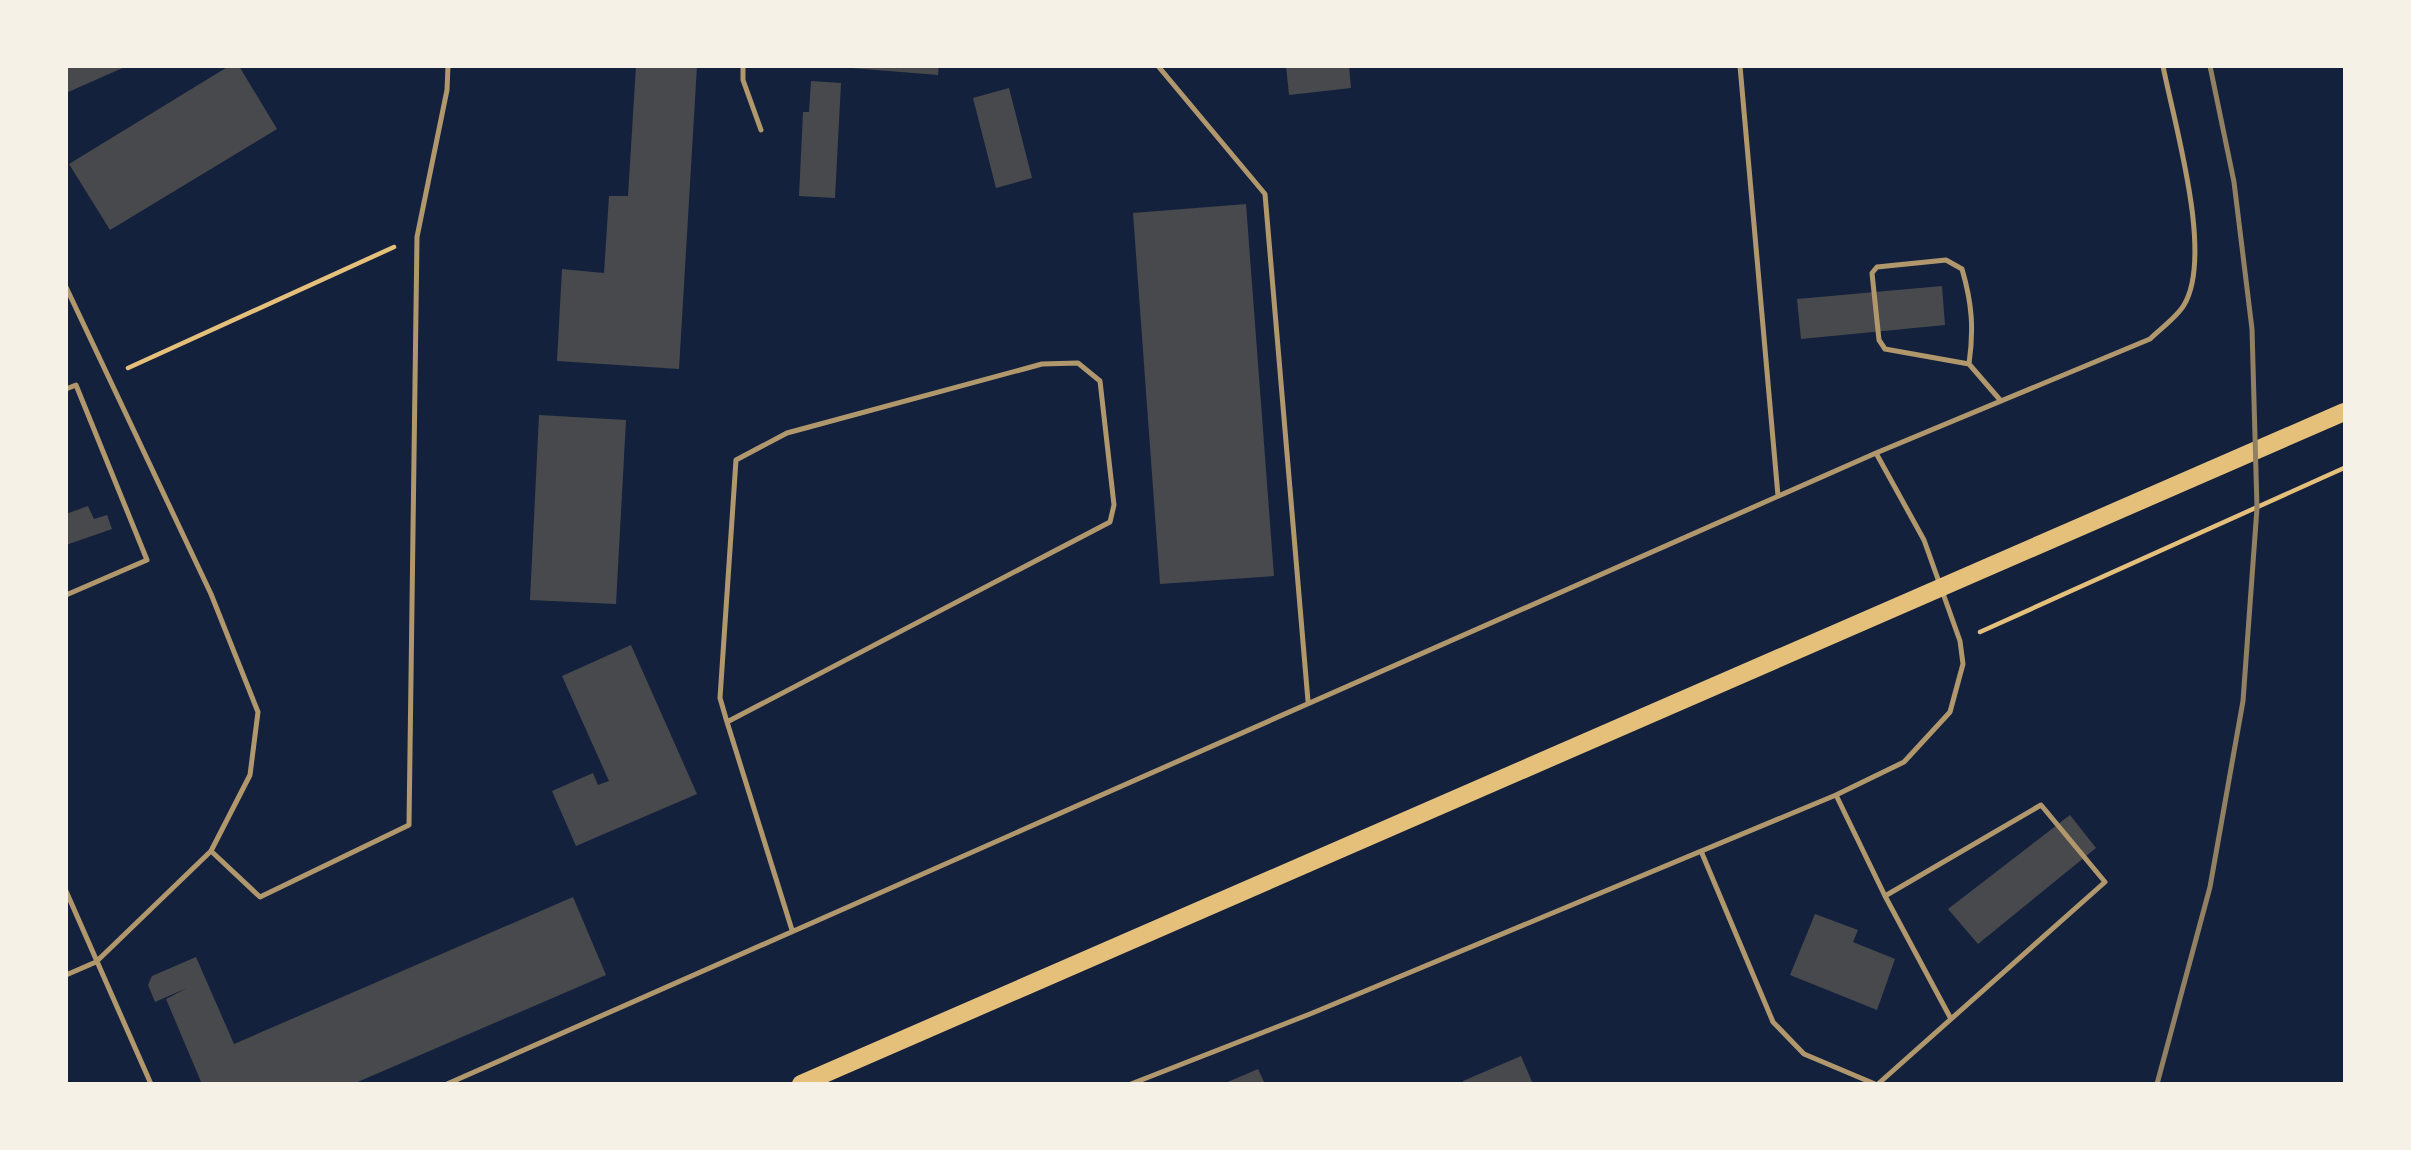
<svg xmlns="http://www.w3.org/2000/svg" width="2411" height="1150" viewBox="0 0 2411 1150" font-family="Karla,sans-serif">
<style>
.building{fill:#48494c}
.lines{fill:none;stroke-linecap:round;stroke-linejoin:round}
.path{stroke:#e5c07b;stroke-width:4.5}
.service{stroke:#b1986c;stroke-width:5}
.primary{stroke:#e5c07b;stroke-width:18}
.rail{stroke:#918062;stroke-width:5}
</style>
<rect width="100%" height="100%" fill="#14213d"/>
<path class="building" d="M66,66H127L66,93Z
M229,66H239L277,129L110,230L69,164Z
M636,66H697L679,369L557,361L562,269L604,273L609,196H628Z
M827,66H939L938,75Z
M1286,66H1349L1351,88L1289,95Z
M811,81L841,83L835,198L799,196L803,112H809Z
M1009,88L1032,178L996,188L973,98Z
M1246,204L1274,576L1160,584L1133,213Z
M1942,286L1945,325L1801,339L1797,299Z
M539,415L626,420L616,604L530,600Z
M88,506L94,519L107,515L112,529L66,545V514Z
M631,645L697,794L576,846L552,791L593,773L598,785L609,781L562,676Z
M2070,815L2096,848L1978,944L1948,909Z
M573,897L606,975L353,1084H202L166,999L187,988L155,1002L148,985L152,976L196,957L234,1044Z
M1815,914L1858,930L1853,942L1895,959L1877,1010L1790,975Z
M1521,1056L1533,1084H1464L1463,1081Z
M1258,1069L1265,1084H1223Z"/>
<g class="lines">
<path class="path" d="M128,368L394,247
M1980,632L2344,468"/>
<path class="service" d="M743,66V80L761,130
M1158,66L1265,194L1308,701
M1740,66L1778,496
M66,287L211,594L258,712L250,775L211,851L96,962L66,975
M1969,364L1885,349L1879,340L1872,273L1877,267L1946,260L1962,269C1972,303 1974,329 1969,364L2001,401
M66,389L76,385L147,560L66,595
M727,722L1110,522L1114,505L1100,381L1078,363L1042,364L787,433L736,460L720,698L727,722L792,930
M1836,795L1885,896L2041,805L2105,882L1878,1084
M211,851L260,897L409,825L417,237L447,90L448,66
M1701,851L1773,1022L1804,1054L1875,1084
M66,891L151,1084
M1885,896L1951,1019
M447,1084L1876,453L2150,339C2160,329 2177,317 2184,305C2214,255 2174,123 2163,66
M1131,1084L1310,1014L1836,795L1904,762L1950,712L1963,664L1960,641L1924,540L1876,453"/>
<path class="primary" d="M801,1084L2344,412"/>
<path class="rail" d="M2157,1084L2210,887L2243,701L2257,508L2252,329L2234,182L2210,66"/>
</g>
<rect width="2411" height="1150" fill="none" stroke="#f6f1e7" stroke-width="136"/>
</svg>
